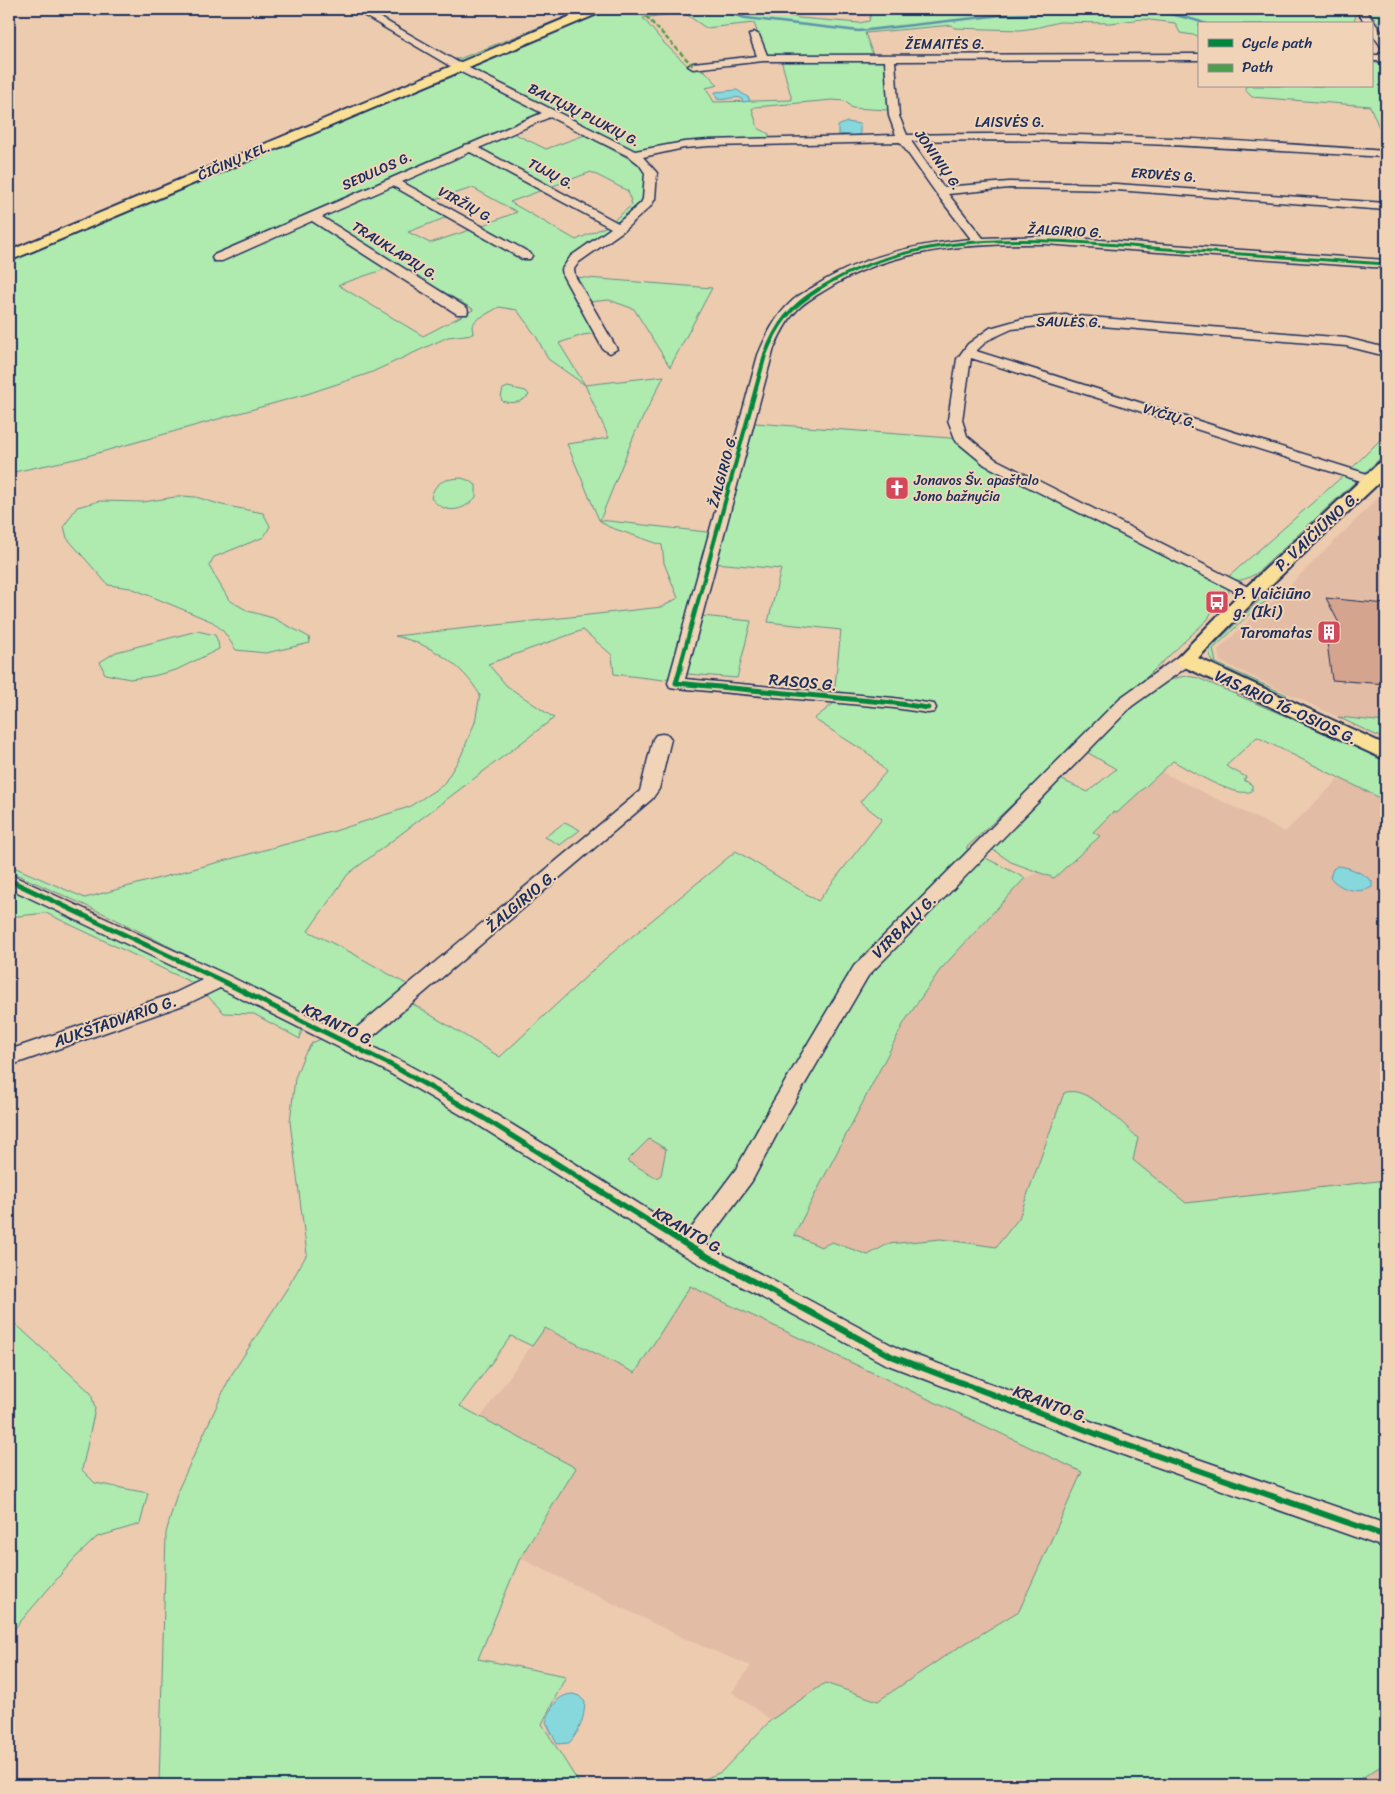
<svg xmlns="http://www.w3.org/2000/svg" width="1395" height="1794" viewBox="0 0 1395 1794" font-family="Sriracha,sans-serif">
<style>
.built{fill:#e2bca4}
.green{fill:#afeaaf;stroke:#658c86;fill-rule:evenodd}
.water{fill:#87d8dd;stroke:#5c94aa}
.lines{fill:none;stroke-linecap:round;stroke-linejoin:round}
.stream{stroke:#5c94aa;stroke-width:2.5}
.building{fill:#d5a48f;stroke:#1b2f5e}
.minor-casing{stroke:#1b2f5e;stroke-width:3}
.major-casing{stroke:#1b2f5e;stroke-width:4}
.minor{fill:#f1d4b7;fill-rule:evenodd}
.major{fill:#fadf96;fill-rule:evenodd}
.quiet{stroke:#4c9d4c;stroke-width:2.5;stroke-dasharray:4.5 2.5;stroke-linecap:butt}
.cycleway-far3-casing{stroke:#f1d4b7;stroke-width:5}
.cycleway-far2-casing{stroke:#f1d4b7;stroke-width:6}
.cycleway-far1-casing{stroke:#f1d4b7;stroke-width:8}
.cycleway-casing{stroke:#f1d4b7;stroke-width:9}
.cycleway-far3{stroke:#00873e;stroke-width:3}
.cycleway-far2{stroke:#00873e;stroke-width:4}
.cycleway-far1{stroke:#00873e;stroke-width:5}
.cycleway{stroke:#00873e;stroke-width:6}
.labels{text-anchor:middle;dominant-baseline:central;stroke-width:4;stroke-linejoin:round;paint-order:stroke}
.far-street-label{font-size:14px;fill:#1b2f5e;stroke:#f1d4b7}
.far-poi-label{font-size:14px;fill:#1b2f5e;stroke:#f1d4b7;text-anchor:start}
.street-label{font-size:16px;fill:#1b2f5e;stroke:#f1d4b7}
.poi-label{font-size:16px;fill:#1b2f5e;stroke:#f1d4b7;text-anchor:start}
</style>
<rect width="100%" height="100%" fill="#edcbaf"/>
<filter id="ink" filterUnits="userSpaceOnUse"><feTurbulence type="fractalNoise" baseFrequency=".02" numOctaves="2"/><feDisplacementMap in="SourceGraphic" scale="10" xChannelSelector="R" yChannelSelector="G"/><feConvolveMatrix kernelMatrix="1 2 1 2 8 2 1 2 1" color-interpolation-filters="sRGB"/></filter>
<g filter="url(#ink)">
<path class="built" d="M1379,497L1386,499V722L1338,717L1220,661L1218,650L1260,610L1275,600Z
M1161,772L1285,832L1340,778L1386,801V1180L1186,1203L1133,1160L1138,1138L1110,1112L1081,1093H1064L1019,1218L996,1247L888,1244L868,1255L832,1242L821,1247L794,1235L905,1021L940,970L1025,878L1042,872L1054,878L1099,836L1092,832L1113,812L1117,813Z
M649,1138L666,1149L661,1175L657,1178L627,1161Z
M690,1285L1082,1472L1019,1611L948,1654L878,1701L825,1683L771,1720L732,1692L751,1666L690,1641L520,1558L576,1468L481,1417L544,1328L635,1373Z
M1386,1763V1785H1350Z"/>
<path class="green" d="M363,9H368L452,59H459L585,9H591L462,62L452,60Z
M605,9H764L799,18L859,23L869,21L872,9H1352L1356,18L1354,20L1357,24H1199V36L1180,33L1175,23L1142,19L1110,23L1059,22L1035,28L1020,30L954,28L952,25L865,33L873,55L884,57L888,110L852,108L845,101L832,100L755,107L752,109L758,128L769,134V140L688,142L636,152L469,67L501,53L523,46ZM683,12L706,28L754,23L766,56H780L792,100L714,102L706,88L718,85L705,71L690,68L663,42L643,18Z
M1367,9H1386V32Z
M1371,62L1386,65V144L1370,106L1252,97L1247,92L1245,86H1371Z
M460,70L550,117L513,133L546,149L585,135L639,164L648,173L645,197L638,207L563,265L561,273L575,277L712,288L670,367L634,309L609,300L588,302L605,332L583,335L559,343L585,385L664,376L635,433L600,520L724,534L755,423L950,438L957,440L982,462L1227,587L1229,592L1227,595L1224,594L1211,608L1213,609L1208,619L966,848L1025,878L940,970L905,1021L794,1235L821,1247L832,1242L868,1255L888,1244L941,1239L996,1247L1019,1218L1064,1093C1085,1083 1123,1124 1138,1138L1133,1160L1186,1203L1386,1180V1763L1350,1785H691L721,1772L771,1720L825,1683L878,1701L948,1654L1019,1611L1082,1472L690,1286L635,1373L545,1328L532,1346L511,1336L460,1406L576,1468L520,1558L478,1659L566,1676L542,1724L580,1785H159L166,1533L178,1490L230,1377L288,1287L307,1254L290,1122L295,1078L304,1055L312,1043L323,1038L395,1061L109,916L9,871V865L85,898L335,831L409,807L443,785L461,756L475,722L480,695C462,664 430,644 395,636L662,607L678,598L664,563L662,545L609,527L599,520L567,444L609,438L585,385L548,359L536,336L517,310L499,307L476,320L472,326L473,334L448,337L370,373L307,394L80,458L9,473V260ZM591,172L628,191L632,205L607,226L576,240L510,202ZM473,188L517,212L473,229L430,243L408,232L450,216L425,202ZM397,265L473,309V310L423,336L338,285ZM715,563L781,569L768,622L841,630L833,704L814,719L872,756L886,772L860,802L882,819L818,901L736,851L606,958L500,1057L411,1003L422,993L352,953L308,931L348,874L554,718L507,686L488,664L583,630L612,655L614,674L664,680L675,673L737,678L751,621L701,616ZM649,1139L666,1149L661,1175L657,1178L627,1161Z
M508,387L526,391L529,395C521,403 512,404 502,401L501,397L503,389Z
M1386,434V453L1257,573C1246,579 1240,583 1227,578L1352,468Z
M462,478L470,481L476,485V497C463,512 445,515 431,498C435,481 445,479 462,478Z
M182,496L196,497L222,505L263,513L270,526L264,537L214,557L209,566L229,600L248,611L273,618L309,637L310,643L266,653L236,650L224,632L213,622L131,588L108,585L67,538L64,526L77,507L100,501L143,502Z
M1266,597L1272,598L1257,607L1213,649L1216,663L1287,695L1285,696L1217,665C1212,661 1209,656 1210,649L1261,599Z
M197,631L215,635L218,642L219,649L176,670L153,676L130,679L105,674L100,662L116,652Z
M1187,676L1198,678L1386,760V801L1257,737L1226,766L1246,777L1244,780L1252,785V791C1235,799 1190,770 1173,761L1117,813L1113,812L1093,832L1100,836L1054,878L1011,862L992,849L1060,779L1088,792L1116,769L1085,751C1110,727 1151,679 1187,676Z
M1338,717L1386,722V740Z
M565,822L580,830L560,845L545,837Z
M9,888L302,1026L300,1039L254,1014L224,1013L197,985L46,913L9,917Z
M9,1318L91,1393L95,1409L82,1470L95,1483L148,1493L140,1524L97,1537L74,1559L9,1635Z"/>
<path class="water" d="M737,90L749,98L750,101L743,102L741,98C733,96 725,101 717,99L715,92Z
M847,122L860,124V133L857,136L838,134V126Z
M1337,866C1348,866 1364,874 1372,881V887C1359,895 1339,889 1330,877L1333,869Z
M573,1694L579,1696L585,1702C584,1719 580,1731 569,1743L557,1744L546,1722C551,1708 556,1695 573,1694Z"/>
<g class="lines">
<path class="stream" d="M712,9L746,18L859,31L1002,15L1110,12L1140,9
M1146,9C1166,14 1187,16 1206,24"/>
</g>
<path class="building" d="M1326,598L1386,604V684L1332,680L1325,628L1342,629Z"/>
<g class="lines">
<g class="minor-casing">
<path id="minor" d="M353,9H365L463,65L635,151L684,142L709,140L896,135L889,116L885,61H763L693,69L688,66L693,63L757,56L749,35L754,32L759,35L767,55L1199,54V60L895,61L899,116L907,135C1067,131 1227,139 1386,151V157C1228,148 1070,137 911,141L943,187L1009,182L1116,184L1386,203V210L1116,190L1009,188L948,194L983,238L1045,236L1386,260V268L1045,244C970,243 892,248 827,289C817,295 806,301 798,309C787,320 780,334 774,348L685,679L894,698L934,704L936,708L934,712L928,713L894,708L676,688L670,687L668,683L758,355C766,336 775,317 790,303C797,296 807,291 815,286C862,256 916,244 971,239L936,193L900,142L709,146L684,148L643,157L657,173L655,199L650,207L623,231L579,262L574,269L575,276L617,349L610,353L603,349L563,276L562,269L571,256L611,228L470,152L402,182L530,253L532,256L530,259H522L393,186L322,217L467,308L468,311L467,314H457L312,221L222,261H214L212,258L214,255L463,147L464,145L470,144L542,113L455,69ZM550,117L630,157L639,164L645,173L643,199L641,203L618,223L479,148Z
M1355,9H1365L1386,39V49L1382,48L1371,32V24H1366Z
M1371,55H1386V61H1371Z
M1065,315L1346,338L1386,348V356L1346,346L1065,323L1012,329L988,340L976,351L1377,477L1379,480L1377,483H1367L971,358L962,420L967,436L995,459L1256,591L1258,594L1256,597L1250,599L985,465L956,441L948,420L957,359L968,344L990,328L1022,319Z
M1185,655L1191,656L1193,660L1191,664L1132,706L868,976L788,1113L752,1181L705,1244L899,1349L1114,1430L1386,1524V1548L1112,1451L883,1363L682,1254L475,1123L386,1071L220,988L189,1003L9,1066V1050L175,993L202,980L9,888V874L227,975L348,1035L640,791L653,739L656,735L662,734L668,735L671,739L659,789L652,799L365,1043C477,1098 581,1168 687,1234L736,1169L773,1102L854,966L1120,698L1179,656Z"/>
</g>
<g class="major-casing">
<path id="major" d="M588,9H604L602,12L9,261V251Z
M1386,51V65L1381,64L1377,58L1381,52Z
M1386,461V476L1257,598L1198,658L1386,745V760L1178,664L1175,660L1243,590L1380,462Z"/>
</g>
<use href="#minor" class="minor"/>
<use href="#major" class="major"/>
<path class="quiet" d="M635,9L642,12L693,66"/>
<g class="cycleway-far3-casing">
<path id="cycleway-far3" d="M817,290C922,224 1049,240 1167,249C1240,254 1313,259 1386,264"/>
</g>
<g class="cycleway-far2-casing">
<path id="cycleway-far2" d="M680,667L765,355C777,324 790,307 819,289"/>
</g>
<g class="cycleway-far1-casing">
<path id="cycleway-far1" d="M681,666L676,683L894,703L928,708
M9,880L220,980L393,1066L482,1117L546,1157"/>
</g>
<g class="cycleway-casing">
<path id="cycleway" d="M544,1156L690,1247L891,1356L1112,1440L1386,1536"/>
</g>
<use href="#cycleway-far3" class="cycleway-far3"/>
<use href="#cycleway-far2" class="cycleway-far2"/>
<use href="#cycleway-far1" class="cycleway-far1"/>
<use href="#cycleway" class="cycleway"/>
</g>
</g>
<defs>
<g id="church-square" transform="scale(1.25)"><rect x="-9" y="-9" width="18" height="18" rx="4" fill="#d1495b" stroke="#f1d4b7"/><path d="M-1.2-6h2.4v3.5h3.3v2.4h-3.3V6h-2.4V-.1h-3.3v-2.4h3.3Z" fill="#fff"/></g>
<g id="bus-square" transform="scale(1.25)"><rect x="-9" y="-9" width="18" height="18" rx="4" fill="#d1495b" stroke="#f1d4b7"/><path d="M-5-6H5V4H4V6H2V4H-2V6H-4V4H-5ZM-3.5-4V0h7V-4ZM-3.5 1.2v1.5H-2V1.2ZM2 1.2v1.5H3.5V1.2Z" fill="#fff"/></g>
<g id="building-square" transform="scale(1.25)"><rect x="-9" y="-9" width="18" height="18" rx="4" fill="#d1495b" stroke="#f1d4b7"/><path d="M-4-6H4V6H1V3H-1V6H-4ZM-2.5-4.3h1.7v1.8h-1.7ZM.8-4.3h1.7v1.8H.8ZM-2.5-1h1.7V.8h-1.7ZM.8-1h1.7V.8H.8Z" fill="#fff"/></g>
</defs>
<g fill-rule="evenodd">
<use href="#church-square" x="897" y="488"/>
<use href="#bus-square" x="1217" y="602"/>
<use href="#building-square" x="1329" y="632"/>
</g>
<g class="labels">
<g class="far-street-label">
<text x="945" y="44">ŽEMAITĖS G.</text>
<text transform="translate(584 115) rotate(27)">BALTŲJŲ PLUKIŲ G.</text>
<text x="1010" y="122">LAISVĖS G.</text>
<text transform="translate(938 160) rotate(55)">JONINIŲ G.</text>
<text transform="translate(234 161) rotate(-23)">ČIČINŲ KEL.</text>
<text transform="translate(377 171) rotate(-24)">SEDULOS G.</text>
<text transform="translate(551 174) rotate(28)">TUJŲ G.</text>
<text transform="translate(1164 175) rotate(4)">ERDVĖS G.</text>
<text transform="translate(466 205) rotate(29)">VIRŽIŲ G.</text>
<text transform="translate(1065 231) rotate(3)">ŽALGIRIO G.</text>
<text transform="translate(395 251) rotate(32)">TRAUKLAPIŲ G.</text>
<text transform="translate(1069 322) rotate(1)">SAULĖS G.</text>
<text transform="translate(1170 416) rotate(17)">VYČIŲ G.</text>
<text transform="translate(723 471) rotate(-75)">ŽALGIRIO G.</text>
</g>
<g class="far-poi-label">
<text x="914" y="480">Jonavos Šv. apaštalo<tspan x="914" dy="16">Jono bažnyčia</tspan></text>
</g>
<g class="street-label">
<text transform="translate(1317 531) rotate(-43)">P. VAIČIŪNO G.</text>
<text transform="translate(803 682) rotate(5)">RASOS G.</text>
<text transform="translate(1286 707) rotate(25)">VASARIO 16-OSIOS G.</text>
<text transform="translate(521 901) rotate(-40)">ŽALGIRIO G.</text>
<text transform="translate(904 926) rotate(-45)">VIRBALŲ G.</text>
<text transform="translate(115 1021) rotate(-19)">AUKŠTADVARIO G.</text>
<text transform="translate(339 1025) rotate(26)">KRANTO G.</text>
<text transform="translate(689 1231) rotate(30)">KRANTO G.</text>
<text transform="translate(1051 1404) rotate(21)">KRANTO G.</text>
</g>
<g class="poi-label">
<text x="1234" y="593">P. Vaičiūno<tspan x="1234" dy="18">g. (Iki)</tspan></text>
<text x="1312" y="632" text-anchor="end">Taromatas</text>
</g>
</g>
<rect width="1395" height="1794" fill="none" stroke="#f1d4b7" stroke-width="30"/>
<rect x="15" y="15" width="1365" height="1764" fill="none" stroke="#1b2f5e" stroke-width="2" filter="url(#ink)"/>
<rect x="1198" y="22" width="175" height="65" fill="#f1d4b7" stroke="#9b9293"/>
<rect x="1208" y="39" width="25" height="8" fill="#00873e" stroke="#9b9293"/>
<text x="1242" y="48" font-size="15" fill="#1b2f5e">Cycle path</text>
<rect x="1208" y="64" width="25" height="8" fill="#4c9d4c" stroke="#9b9293"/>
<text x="1242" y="72" font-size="15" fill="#1b2f5e">Path</text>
</svg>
